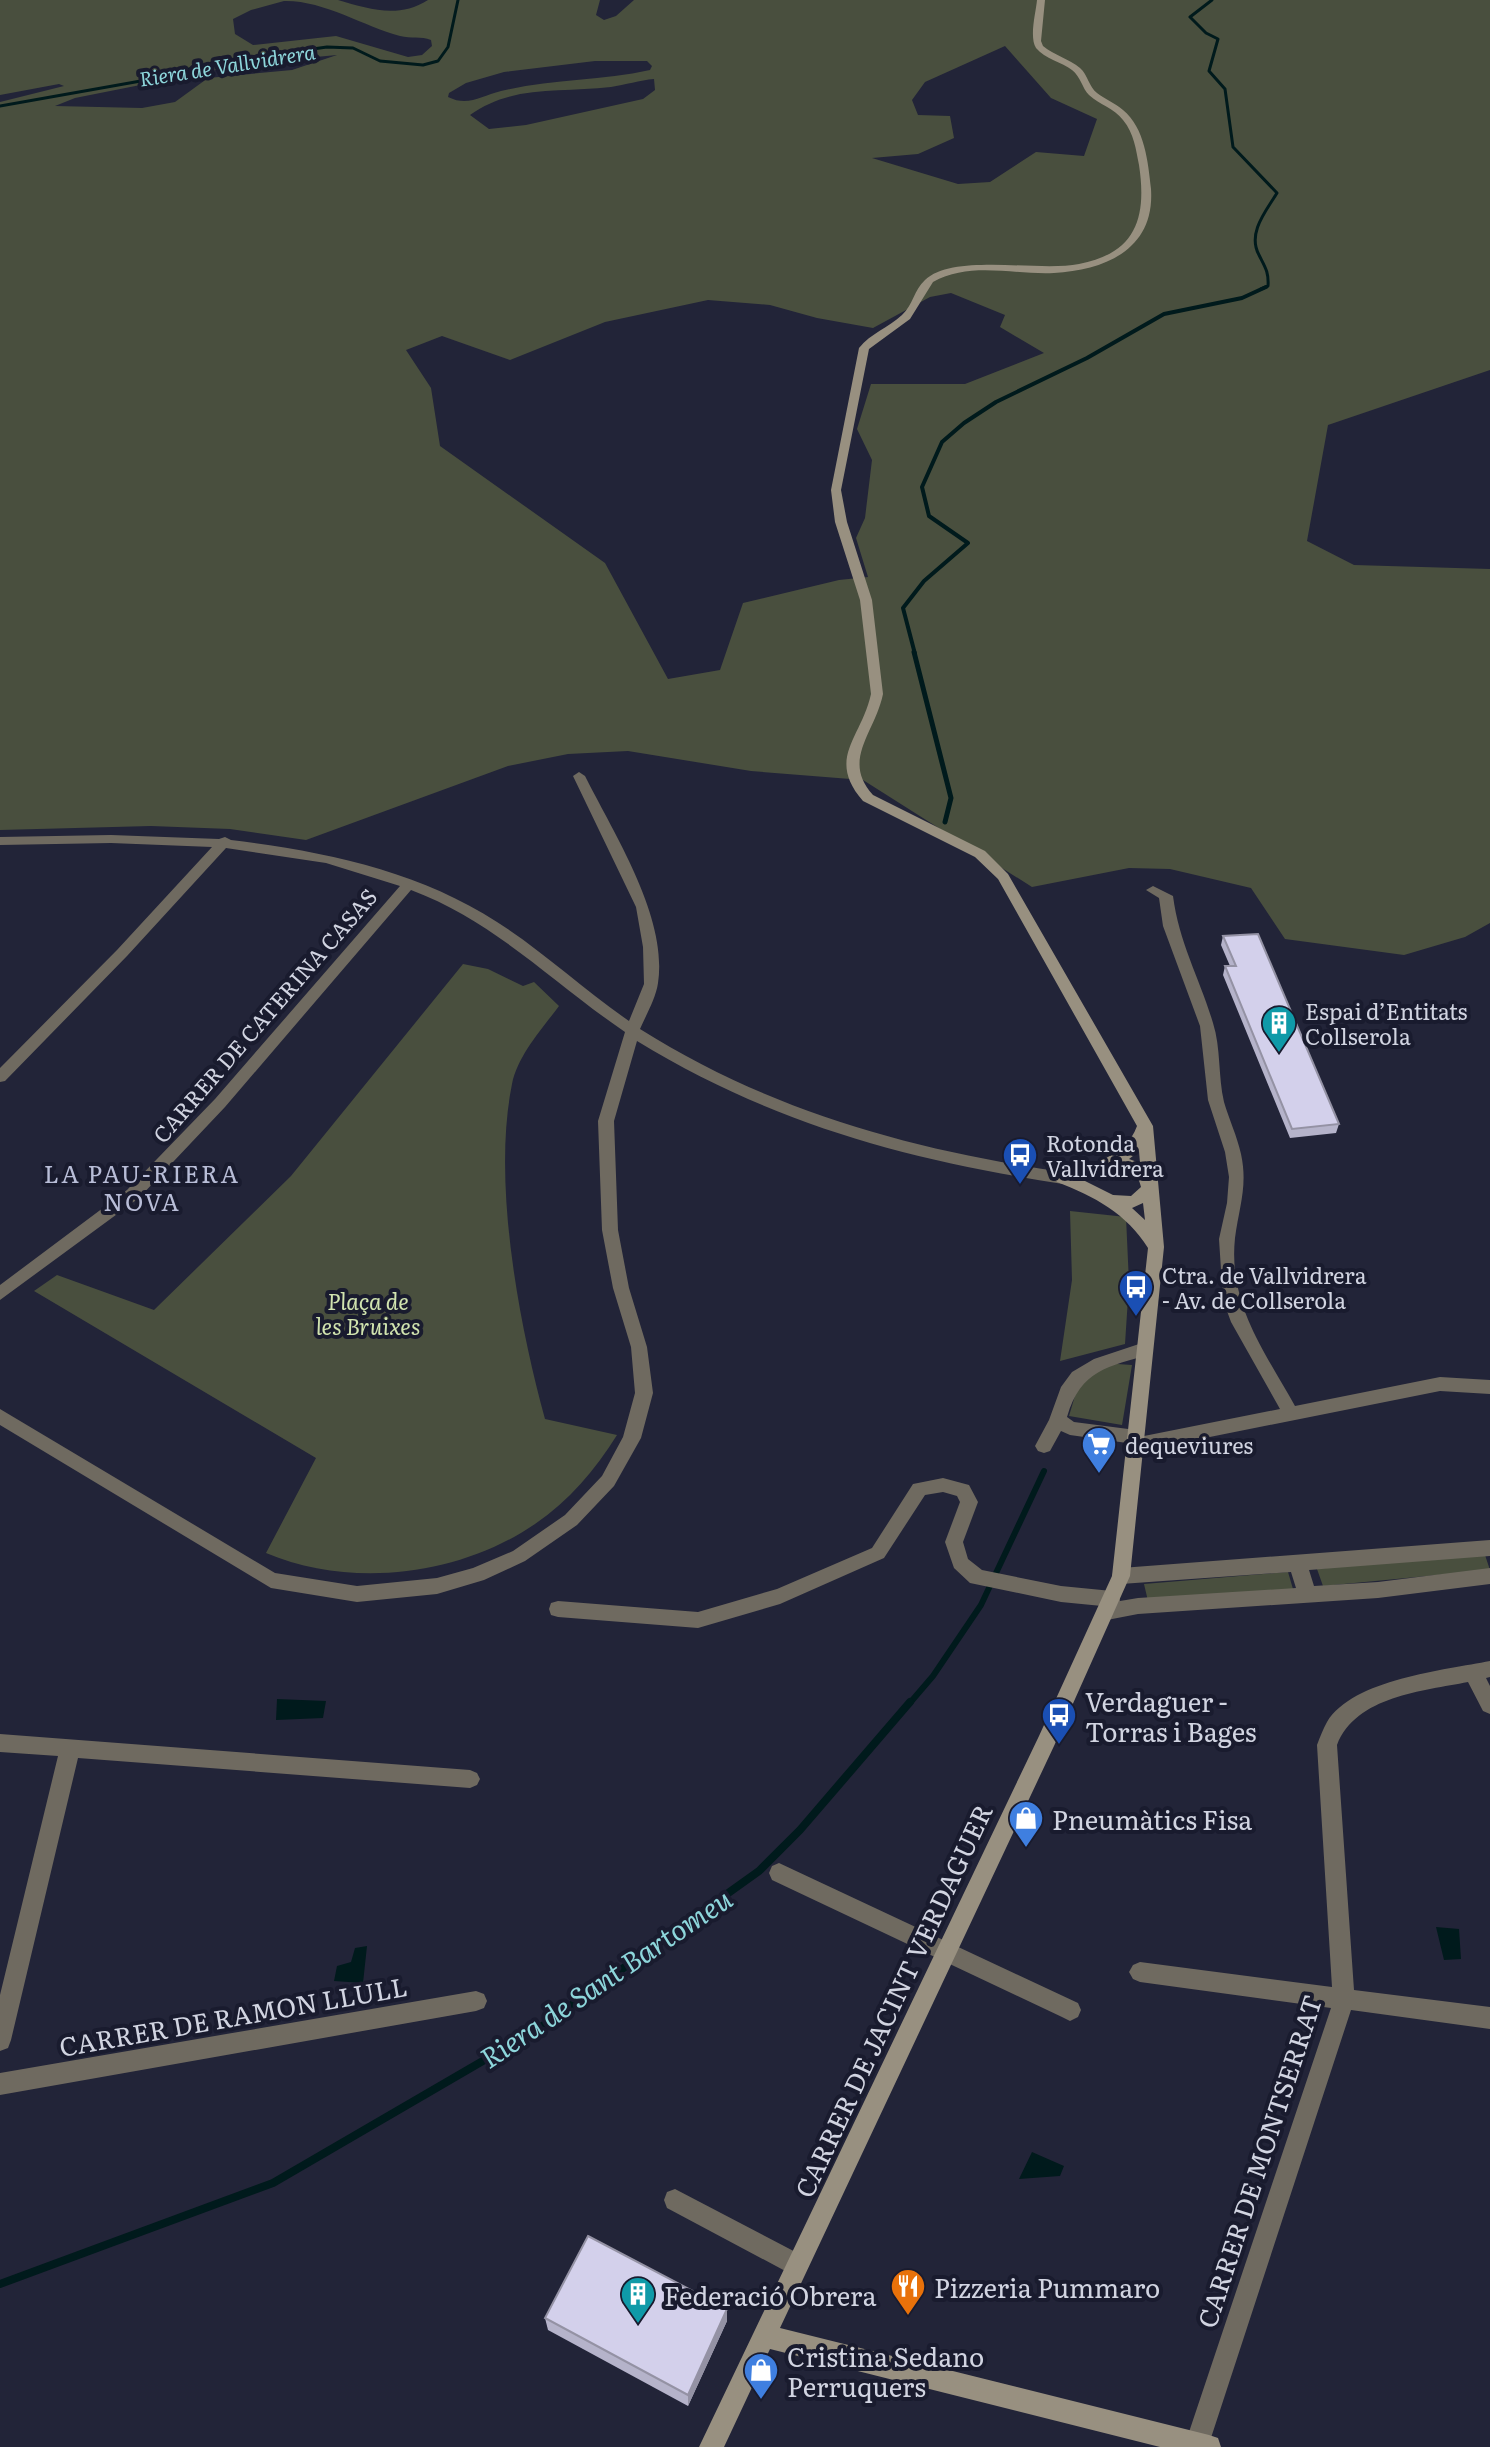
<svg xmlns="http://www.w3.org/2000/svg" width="1490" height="2447" viewBox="0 0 1490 2447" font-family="Literata,serif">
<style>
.green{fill:#494f3e;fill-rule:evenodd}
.water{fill:#001a1c}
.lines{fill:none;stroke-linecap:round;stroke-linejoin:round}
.stream-far4{stroke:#001a1c;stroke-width:3}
.stream-far3{stroke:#001a1c;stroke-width:4}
.stream-far2{stroke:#001a1c;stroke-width:5}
.stream-far1{stroke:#001a1c;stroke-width:6}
.stream{stroke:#001a1c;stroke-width:8}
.street{fill:#6f6a60;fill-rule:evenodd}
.secondary{fill:#989080;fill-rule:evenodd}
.wall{fill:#b5b3ca}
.shaded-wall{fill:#9492a4}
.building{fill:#d3d0eb;stroke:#9492a4;stroke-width:2}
.labels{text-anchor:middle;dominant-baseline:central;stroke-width:8;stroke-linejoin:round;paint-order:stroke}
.far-water-label{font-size:20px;font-style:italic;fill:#8dd6db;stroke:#191b2e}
.poi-label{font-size:22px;fill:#d1d4e1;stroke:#191b2e;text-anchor:start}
.street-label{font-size:22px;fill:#d1d4e1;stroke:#191b2e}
.park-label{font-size:22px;font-style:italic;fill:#d1e4af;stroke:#191b2e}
.neighbourhood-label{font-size:24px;letter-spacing:2px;fill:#b8bdd7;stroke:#191b2e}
.near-poi-label{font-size:26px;fill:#d1d4e1;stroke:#191b2e;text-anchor:start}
.near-street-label{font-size:26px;fill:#d1d4e1;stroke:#191b2e}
.near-water-label{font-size:28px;font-style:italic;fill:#8dd6db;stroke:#191b2e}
</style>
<rect width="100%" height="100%" fill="#222438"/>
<path class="green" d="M0,0H338C369,9 398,19 428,0H600L596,15L604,20L616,16L634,0H1490V370L1328,425L1307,541L1354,565L1490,569V923L1465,937L1404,955L1285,939L1251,888L1170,869L1129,868L1032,887L863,780L751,771L628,751L568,754L508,766L306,840L230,829L151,826L0,830V102L64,86L59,84L0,95ZM284,1C323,0 363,26 400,36C411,39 421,36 431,40L432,46L422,55L408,57L336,36L253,45L235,34L233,19L251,10ZM1005,46L1051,98L1097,119L1084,156L1036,152L990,182L958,184L872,158L918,154L954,138L950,116L918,115L912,100L925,82ZM337,55L292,70L208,78L175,102L142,108L55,106L75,98L251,63ZM595,61H647L652,66L650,70C601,81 550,79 501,91C481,96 468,107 448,97L449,93L466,83L504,72ZM654,79L655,90L643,99L526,125L489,129L470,115C513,84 561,93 611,87C625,85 640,80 654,79ZM951,293L1005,315L1000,327L1044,353L965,384H871L857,429L872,460L865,518L856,538L868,577L839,580L743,603L720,670L668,679L605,563L440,446L431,388L406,350L442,336L510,360L605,322L708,300L770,305L817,318L873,328L930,297Z
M463,964L488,969L523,986L534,982L559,1006C542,1029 518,1055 512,1084C492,1182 519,1324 545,1419L617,1435C595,1470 569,1501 535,1524C459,1576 351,1589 266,1553L316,1458L34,1291L57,1275L154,1310L291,1176Z
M1070,1211L1126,1217L1129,1283L1125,1344L1060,1361L1072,1280Z
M1103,1363L1132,1365L1122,1425L1069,1416L1082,1372Z
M1484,1552L1490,1570L1323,1586L1317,1569Z
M1288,1572L1293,1589L1148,1601L1144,1584Z"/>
<path class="water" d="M277,1699L326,1701L323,1718L276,1720Z
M1436,1927L1459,1929L1461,1959L1444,1960Z
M367,1946L363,1983L334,1981L337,1966L351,1962L355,1948Z
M1032,2152L1064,2166L1060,2176L1019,2179Z"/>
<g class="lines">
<path class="stream-far4" d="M1212,0L1190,17L1206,33L1218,39L1209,71L1225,89L1233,147L1277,193C1266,211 1247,233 1259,255C1265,267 1269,272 1268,286L1261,289
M0,106L152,79L212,63L327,47L353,48L380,61L423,65L438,61L448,47L458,0"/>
<path class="stream-far3" d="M915,654L903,608L924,581L968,543L929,516L922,487L942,442L964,423L996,402L1087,358L1164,314L1242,298L1266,287"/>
<path class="stream-far2" d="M914,652L951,798L945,822"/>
<path class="stream-far1" d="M909,1704L933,1676L981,1605L1044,1471"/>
<path class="stream" d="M0,2284L273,2183L541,2027L759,1871L800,1830L910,1702"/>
<path class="street" d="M579,772L585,776C614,834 668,917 658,983C656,998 646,1015 640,1029C770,1111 912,1150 1063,1172L1071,1178L1069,1182L1063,1184C907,1160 773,1124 637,1041L614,1121L618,1230L629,1288L647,1347L653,1393L641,1438L614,1486L577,1525L525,1561L484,1580L437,1594L357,1602L271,1588L0,1425V1409L275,1573L357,1586L437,1578L473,1568L513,1551L565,1515L602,1476L623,1437L635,1393L631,1347L613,1288L602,1230L598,1121L625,1032C553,983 494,921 411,890L225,1107L139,1198L0,1300V1285L127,1190L215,1099L400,886L326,863L226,848L127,956L5,1081L0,1082V1068L117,950L212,847L111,843L0,845V837L111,835L219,839L225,837L231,840C323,851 419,871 497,922C544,952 584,990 629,1021L644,984L643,947L636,907L573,776Z
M1153,886L1173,896C1179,943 1200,979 1213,1023C1221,1048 1218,1076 1224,1102C1229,1119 1237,1136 1241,1154C1248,1186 1239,1207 1235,1238C1228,1304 1265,1352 1295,1406L1440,1377L1490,1380V1394L1440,1391L1135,1452L1129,1450L1127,1443L1070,1435L1061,1431L1050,1451L1044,1453L1038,1451L1035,1446L1049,1420L1061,1387L1072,1372L1094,1359L1145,1342L1151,1344L1153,1349L1151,1354C1108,1367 1081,1369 1067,1417L1074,1422L1136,1430L1142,1432L1144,1436L1280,1409L1231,1322L1223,1300L1219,1239L1227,1203L1229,1177L1225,1152L1208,1100L1200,1026L1163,926L1159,898L1146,890Z
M943,1478L969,1485L978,1502L963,1542L968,1559L982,1570L1061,1586L1112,1591L1119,1593L1120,1601L1138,1598L1296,1588L1291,1572L1121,1584L1114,1582L1112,1576L1114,1570L1121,1568L1490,1540V1556L1309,1570L1314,1586L1378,1582L1490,1568V1584L1378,1598L1138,1614L1107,1620L1100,1618L1098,1612L1102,1606L1061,1602L970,1583L954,1568L945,1542L960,1502L957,1496L943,1492L925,1495L884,1558L780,1604L698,1628L558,1617L551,1615L549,1609L551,1603L558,1601L698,1612L777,1589L872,1548L913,1484Z
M1490,1661V1677L1486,1678L1490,1686V1714L1483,1711L1468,1682C1423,1691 1356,1696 1337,1745L1354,1990L1490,2007V2029L1351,2010L1208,2447H1184L1331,2008L1140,1982L1133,1979L1129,1972L1133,1965L1140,1962L1332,1987L1317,1745C1320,1737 1323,1729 1327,1722C1353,1679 1445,1670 1490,1661Z
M0,1734L470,1770L477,1773L480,1779L477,1785L470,1788L78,1758L11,2040L8,2048L0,2051V1995L58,1756L0,1752Z
M779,1863L1078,2003L1081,2010L1078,2017L1070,2021L1062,2017L772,1880L769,1873L772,1866Z
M476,1991L484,1994L487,2001L484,2008L476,2011L0,2095V2073Z
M675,2189L805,2257L809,2265L805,2273L797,2277L789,2273L667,2208L664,2200L667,2192Z"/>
<path class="secondary" d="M1037,0H1045L1041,41L1043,46C1054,55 1069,59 1080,68C1088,75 1089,87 1097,93C1105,99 1115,103 1123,110C1145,128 1148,162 1151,189C1155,249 1106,270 1054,273C1014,275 970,261 933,282L910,319L869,349L841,490L847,522L872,600L883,694C875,733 841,760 873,795L985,851L1008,874L1153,1126L1164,1247L1130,1576L1054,1746L780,2328L1209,2435L1218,2438L1221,2447H1160L770,2349L724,2447H699L1039,1736L1112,1576L1148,1248C1127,1214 1094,1196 1057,1182L1055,1178L1057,1174C1088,1165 1125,1159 1137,1126L998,879L975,857L863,801C826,758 861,739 871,694L860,600L835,522L831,490L859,348C871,333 888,328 902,315C913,305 914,290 925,280C954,253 1039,272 1079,264C1136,253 1147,218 1139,165C1136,150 1134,133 1123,120C1114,108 1100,105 1089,95C1082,88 1081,77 1072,70C1062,62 1045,59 1036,48C1029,37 1036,12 1037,0ZM1139,1151L1140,1163L1129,1159L1138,1152ZM1109,1169C1124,1168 1138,1171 1141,1187L1131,1196L1113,1195L1081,1179ZM1143,1203L1145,1220L1132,1208Z"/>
</g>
<path class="wall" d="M1223,936L1339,1124L1336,1133L1290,1138L1223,975L1225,966H1230L1221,945Z
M727,2309V2321L688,2406L548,2330L545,2318Z"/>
<path class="shaded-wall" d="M727,2309V2321L688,2406V2395Z"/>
<path class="building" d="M1258,934L1339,1124L1292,1129L1225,966H1236L1223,936Z
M588,2236L727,2309L688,2395L545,2318Z"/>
<defs>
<g id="building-pin" transform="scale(1.8)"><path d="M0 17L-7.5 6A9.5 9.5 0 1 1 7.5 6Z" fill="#0f9aa8" stroke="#191b2e"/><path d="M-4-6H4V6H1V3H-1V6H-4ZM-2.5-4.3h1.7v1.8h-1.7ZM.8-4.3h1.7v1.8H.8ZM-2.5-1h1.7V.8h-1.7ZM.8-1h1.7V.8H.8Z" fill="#fff"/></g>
<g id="bus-pin" transform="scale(1.8)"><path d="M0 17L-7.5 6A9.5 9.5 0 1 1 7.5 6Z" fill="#1a4fb4" stroke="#191b2e"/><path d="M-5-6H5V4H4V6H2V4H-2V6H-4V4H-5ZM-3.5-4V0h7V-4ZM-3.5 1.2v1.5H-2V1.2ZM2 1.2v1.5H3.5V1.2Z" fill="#fff"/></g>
<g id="supermarket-pin" transform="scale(1.8)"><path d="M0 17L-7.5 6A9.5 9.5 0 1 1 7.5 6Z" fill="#3f7fe0" stroke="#191b2e"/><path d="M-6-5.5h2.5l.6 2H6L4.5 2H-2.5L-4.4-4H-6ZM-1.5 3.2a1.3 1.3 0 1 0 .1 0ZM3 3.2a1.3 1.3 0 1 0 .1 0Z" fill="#fff"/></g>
<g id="shop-pin" transform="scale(1.8)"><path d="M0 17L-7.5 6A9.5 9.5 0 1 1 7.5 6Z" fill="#3f7fe0" stroke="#191b2e"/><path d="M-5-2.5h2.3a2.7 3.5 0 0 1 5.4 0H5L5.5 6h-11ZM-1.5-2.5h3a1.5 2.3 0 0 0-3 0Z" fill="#fff"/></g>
<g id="restaurant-pin" transform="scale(1.8)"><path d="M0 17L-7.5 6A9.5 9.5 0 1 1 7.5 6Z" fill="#e8710a" stroke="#191b2e"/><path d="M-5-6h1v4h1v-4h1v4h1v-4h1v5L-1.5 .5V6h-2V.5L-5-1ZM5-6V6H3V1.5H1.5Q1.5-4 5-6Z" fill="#fff"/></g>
</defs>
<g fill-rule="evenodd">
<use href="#building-pin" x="1279" y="1023"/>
<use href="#bus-pin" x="1020" y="1155"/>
<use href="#bus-pin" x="1136" y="1287"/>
<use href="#supermarket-pin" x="1099" y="1444"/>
<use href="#bus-pin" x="1059" y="1715"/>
<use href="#shop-pin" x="1026" y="1818"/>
<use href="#restaurant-pin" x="908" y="2286"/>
<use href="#building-pin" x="638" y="2294"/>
<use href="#shop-pin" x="761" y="2370"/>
</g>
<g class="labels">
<g class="far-water-label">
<text transform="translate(227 64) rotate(-9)">Riera de Vallvidrera</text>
</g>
<g class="poi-label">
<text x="1305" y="1010">Espai d’Entitats<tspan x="1305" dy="25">Collserola</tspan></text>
<text x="1046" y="1142">Rotonda<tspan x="1046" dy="25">Vallvidrera</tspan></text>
<text x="1162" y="1274">Ctra. de Vallvidrera<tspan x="1162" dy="25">- Av. de Collserola</tspan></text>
<text x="1125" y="1444">dequeviures</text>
</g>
<g class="street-label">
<text transform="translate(264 1015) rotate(-49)">CARRER DE CATERINA CASAS</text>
</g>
<g class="park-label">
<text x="368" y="1300">Plaça de<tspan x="368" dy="25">les Bruixes</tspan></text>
</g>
<g class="neighbourhood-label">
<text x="142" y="1172">LA PAU-RIERA<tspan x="142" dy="28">NOVA</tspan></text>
</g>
<g class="near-poi-label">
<text x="1085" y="1700">Verdaguer -<tspan x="1085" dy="30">Torras i Bages</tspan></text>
<text x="1052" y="1818">Pneumàtics Fisa</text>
<text x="934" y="2286">Pizzeria Pummaro</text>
<text x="664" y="2294">Federació Obrera</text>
<text x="787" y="2355">Cristina Sedano<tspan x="787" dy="30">Perruquers</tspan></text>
</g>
<g class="near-street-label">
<text transform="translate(892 2000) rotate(-65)">CARRER DE JACINT VERDAGUER</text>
<text transform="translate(233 2015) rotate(-10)">CARRER DE RAMON LLULL</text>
<text transform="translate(1258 2161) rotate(-72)">CARRER DE MONTSERRAT</text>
</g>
<g class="near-water-label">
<text transform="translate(605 1977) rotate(-34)">Riera de Sant Bartomeu</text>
</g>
</g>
</svg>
